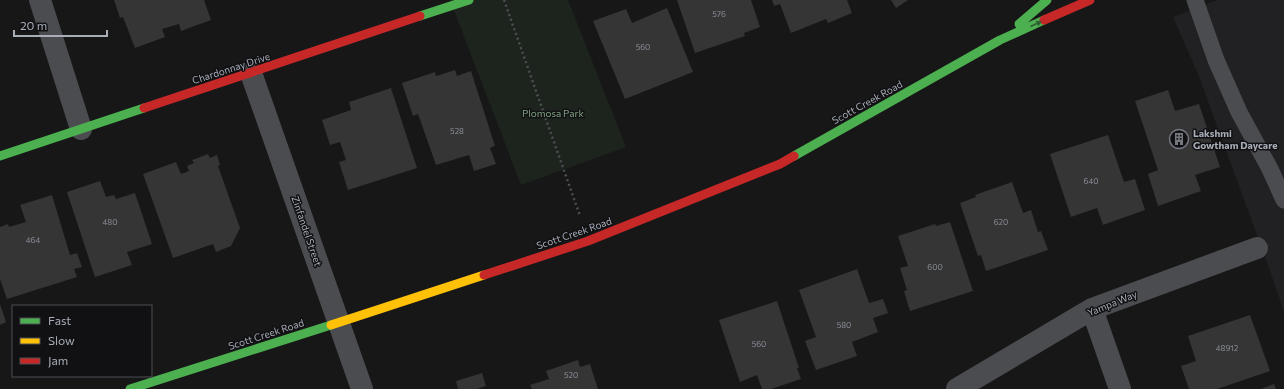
<svg xmlns="http://www.w3.org/2000/svg" width="1284" height="389" viewBox="0 0 1284 389" font-family="Commissioner,sans-serif">
<style>
.built{fill:#212123}
.green{fill:#1d241e}
.building{fill:#353536}
.lines{fill:none;stroke-linecap:round;stroke-linejoin:round}
.path{stroke:#4d4e52;stroke-width:2.5;stroke-dasharray:2 3;stroke-linecap:butt}
.lane{stroke:#4b4c50;stroke-width:17}
.street{stroke:#4b4c50;stroke-width:22}
.fast{stroke:#4caf50;stroke-width:9}
.slow{stroke:#ffc107;stroke-width:9}
.jam{stroke:#c62828;stroke-width:9}
.oneway{fill:#2e6032}
.labels{text-anchor:middle;dominant-baseline:central;stroke-width:3;stroke-linejoin:round;paint-order:stroke}
.number-label{font-size:8px;fill:#8b8f98}
.street-label{font-size:10px;fill:#a8adb8;stroke:#111113}
.park-label{font-size:10px;fill:#7fa381;stroke:#111113}
.poi-label{font-size:10px;font-weight:bold;fill:#a8adb8;stroke:#111113;text-anchor:start}
</style>
<rect width="100%" height="100%" fill="#171717"/>
<path class="built" d="M1217,0H1284V312L1269,268L1198,74L1173,17Z"/>
<path class="green" d="M450,0H568L626,147L521,185Z"/>
<path class="building" d="M114,0H204L211,20L181,31L179,24L162,29L165,37L135,48L123,17L120,18Z
M677,0H751L760,27L744,33L745,36L695,53Z
M772,0H847L852,13L828,23L826,19L791,33L780,4L774,6Z
M891,0H908L896,8Z
M667,8L693,72L625,99L593,21L626,9L632,23Z
M455,70L457,76L471,71L495,146L490,148L496,164L474,171L469,155L436,165L418,114L413,116L402,83L435,72L436,76Z
M391,88L417,168L348,190L339,162L346,160L340,142L330,145L322,120L351,110L349,102Z
M1168,90L1175,111L1199,104L1220,167L1195,175L1201,191L1158,206L1148,174L1158,170L1135,101Z
M1108,135L1124,182L1135,179L1145,210L1103,225L1097,208L1071,217L1050,154Z
M208,154L210,158L217,155L220,165L218,166L240,228L231,246L216,252L213,244L173,258L143,174L176,162L181,174L189,171L187,166L194,163L192,160Z
M100,181L106,197L114,195L116,199L135,193L152,244L127,252L132,265L95,277L67,192Z
M1012,182L1023,213L1031,210L1038,232L1041,231L1048,250L986,271L981,255L978,256L960,203L976,197L975,195Z
M52,195L70,255L77,253L82,267L74,269L77,277L7,299L0,279V227L8,224L9,227L26,222L20,205Z
M950,222L973,291L910,311L904,291L907,290L900,268L908,266L898,236L935,224L936,226Z
M857,269L869,303L883,299L888,313L873,318L878,332L852,342L857,356L816,370L805,341L816,337L799,290Z
M777,301L799,368H797L801,379L771,389H762L757,375L740,382L719,320Z
M0,304L6,322L0,325Z
M1250,315L1270,371L1217,389H1189L1181,366L1196,361L1188,336Z
M578,360L580,367L590,364L598,389H532L530,385L549,379L546,371Z
M482,373L486,386L477,389H458L456,381Z
M1274,384L1276,389H1261Z"/>
<g class="lines">
<path class="path" d="M504,0L580,216"/>
<path class="lane" d="M1195,0L1216,60L1239,112L1270,169L1284,200"/>
<path class="street" d="M40,0L81,129
M251,73L362,389
M1092,309L1120,389
M957,389L1092,309L1257,248"/>
<path class="fast" d="M420,16L469,0
M1019,24L1047,0
M0,156L144,108
M794,156L1000,40L1044,20
M130,389L331,325"/>
<path class="slow" d="M331,325L484,275"/>
<path class="jam" d="M1044,20L1090,0
M144,108L420,16
M484,275L588,241L780,164L794,156"/>
</g>
<defs><path id="oneway-solid" d="M-6-.8H1V-3.2L6.5 0L1 3.2V.8H-6Z"/></defs>
<use class="oneway" href="#oneway-solid" transform="translate(1036 24) rotate(-24)"/>
<defs>
<g id="building-ring" transform="scale(1)"><circle r="9.5" fill="#111113" stroke="#757880" stroke-width="1.5"/><path d="M-4-6H4V6H1V3H-1V6H-4ZM-2.5-4.3h1.7v1.8h-1.7ZM.8-4.3h1.7v1.8H.8ZM-2.5-1h1.7V.8h-1.7ZM.8-1h1.7V.8H.8Z" fill="#757880"/></g>
</defs>
<g fill-rule="evenodd">
<use href="#building-ring" x="1179" y="139"/>
</g>
<g class="labels">
<g class="number-label">
<text x="719" y="14">576</text>
<text x="643" y="47">560</text>
<text x="457" y="131">528</text>
<text x="1091" y="181">640</text>
<text x="110" y="222">480</text>
<text x="1001" y="222">620</text>
<text x="33" y="240">464</text>
<text x="935" y="267">600</text>
<text x="844" y="325">580</text>
<text x="759" y="344">560</text>
<text x="1227" y="348">48912</text>
<text x="571" y="375">520</text>
</g>
<g class="street-label">
<text transform="translate(231 68) rotate(-18)">Chardonnay Drive</text>
<text transform="translate(867 102) rotate(-29)">Scott Creek Road</text>
<text transform="translate(307 231) rotate(71)">Zinfandel Street</text>
<text transform="translate(574 233) rotate(-19)">Scott Creek Road</text>
<text transform="translate(1112 303) rotate(-22)">Yampa Way</text>
<text transform="translate(266 334) rotate(-18)">Scott Creek Road</text>
</g>
<g class="park-label">
<text x="553" y="113">Plomosa Park</text>
</g>
<g class="poi-label">
<text x="1193" y="133">Lakshmi<tspan x="1193" dy="12">Gowtham Daycare</tspan></text>
</g>
</g>
<rect x="12" y="305" width="140" height="72" fill="#111113" stroke="#4d4f55"/>
<rect x="20" y="318" width="20" height="6" fill="#4caf50" stroke="#4d4f55"/>
<text x="48" y="325" font-size="12" fill="#a8adb8">Fast</text>
<rect x="20" y="338" width="20" height="6" fill="#ffc107" stroke="#4d4f55"/>
<text x="48" y="345" font-size="12" fill="#a8adb8">Slow</text>
<rect x="20" y="358" width="20" height="6" fill="#c62828" stroke="#4d4f55"/>
<text x="48" y="365" font-size="12" fill="#a8adb8">Jam</text>
<path d="M14 30v6h93v-6" fill="none" stroke="#a8adb8" stroke-width="2"/>
<text x="20" y="30" font-size="12" fill="#a8adb8" stroke="#111113" stroke-width="3" paint-order="stroke">20 m</text>
</svg>
